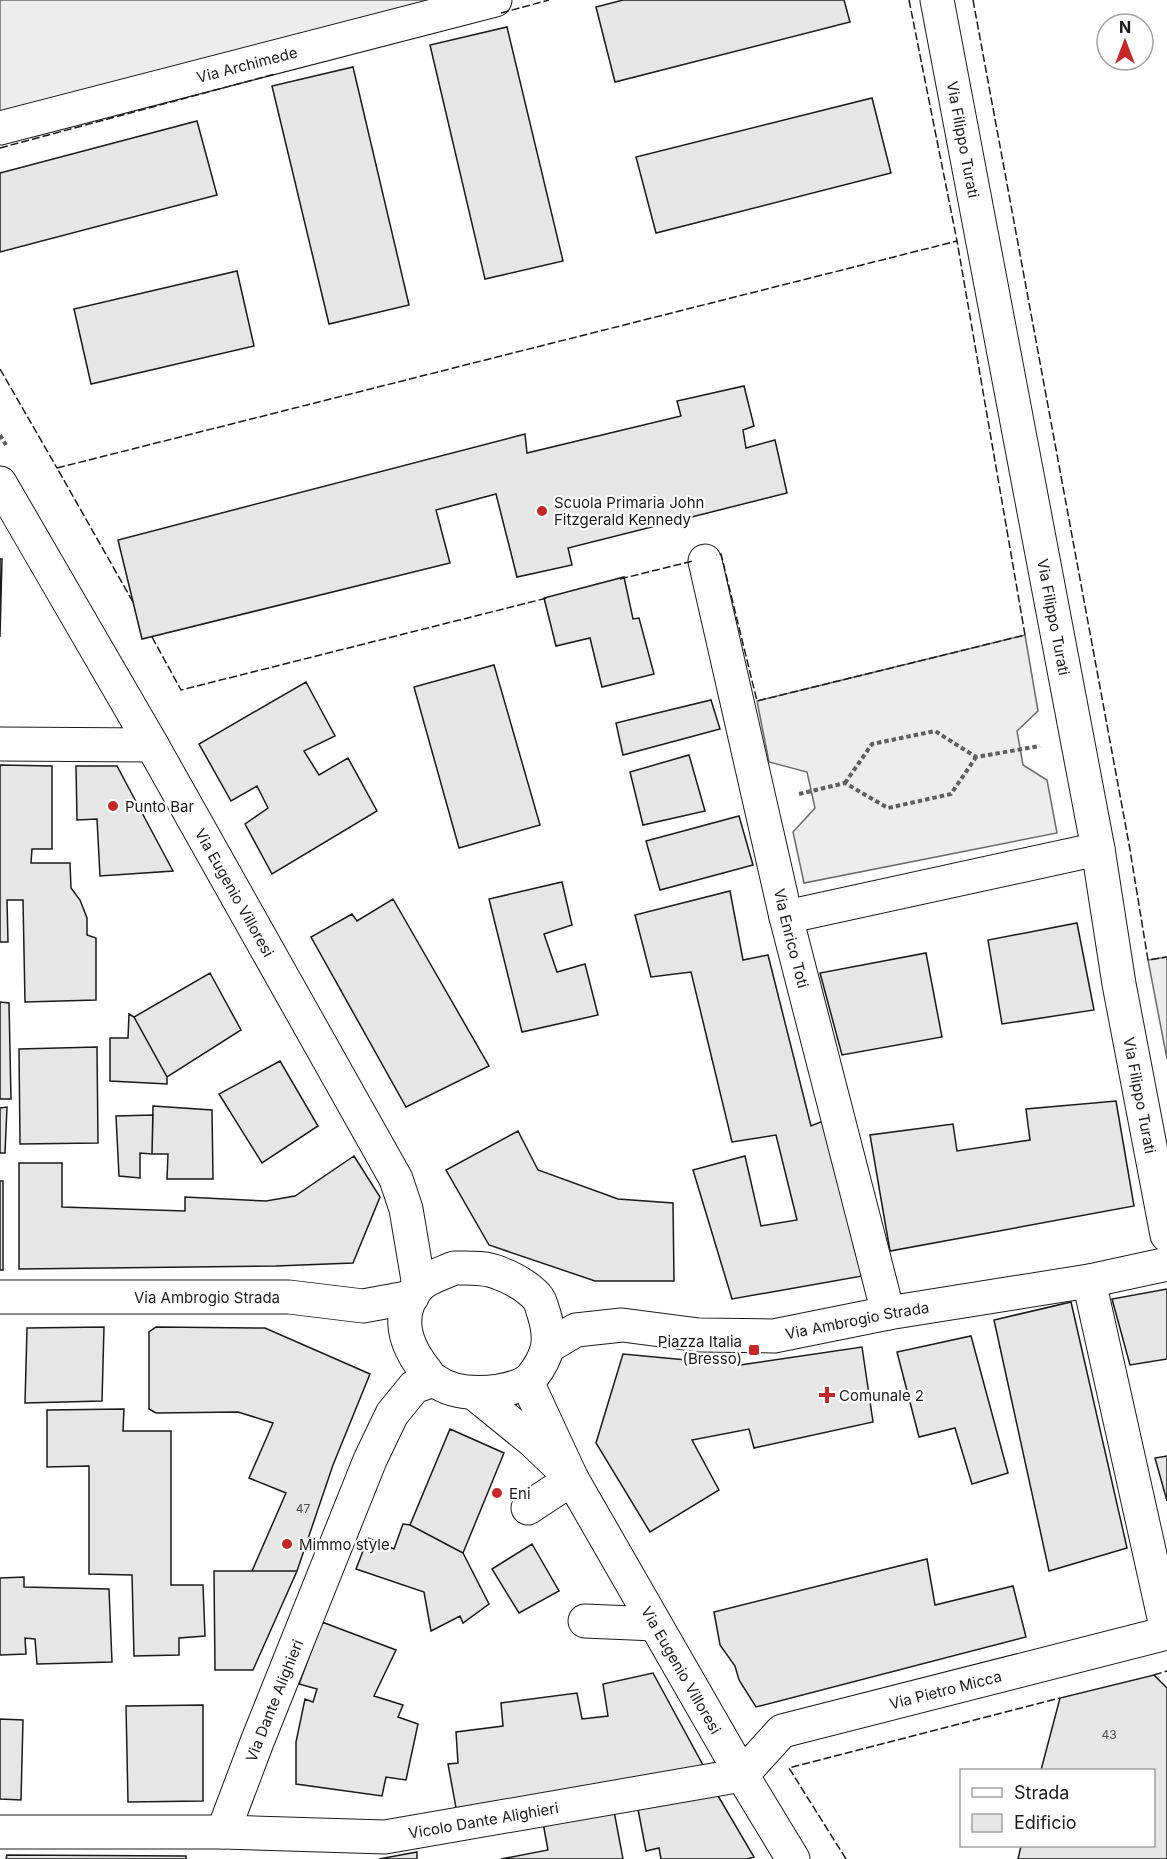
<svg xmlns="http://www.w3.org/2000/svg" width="1167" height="1859" viewBox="0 0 1167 1859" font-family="Inter,sans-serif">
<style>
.built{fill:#ededed;stroke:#6a6a6a;stroke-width:1.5}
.building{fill:#e6e6e6;stroke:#1a1a1a;stroke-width:1.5}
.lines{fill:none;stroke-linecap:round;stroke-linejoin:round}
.minor-casing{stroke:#1a1a1a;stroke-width:35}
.path{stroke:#5f5f5f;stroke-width:4;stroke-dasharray:4.5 3;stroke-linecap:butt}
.minor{stroke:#fff;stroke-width:33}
.fence{stroke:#1a1a1a;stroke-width:1.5;stroke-dasharray:8 3;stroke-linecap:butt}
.poi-dot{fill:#c62828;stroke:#fff;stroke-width:2}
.labels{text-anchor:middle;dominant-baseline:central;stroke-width:4.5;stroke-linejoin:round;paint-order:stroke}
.number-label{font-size:12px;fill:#4d4d4d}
.street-label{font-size:15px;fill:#1a1a1a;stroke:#fff}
.poi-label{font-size:15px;fill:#1a1a1a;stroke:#fff;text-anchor:start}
</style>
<rect width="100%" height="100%" fill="#fff"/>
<path class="built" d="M0,0H495L0,128Z
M1025,635L1038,711L1017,731L1023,765L1047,780L1057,833L804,883L793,832L815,808L807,772L769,762L757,701Z
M1167,957V1059L1148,960Z"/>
<path class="building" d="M623,0H844L850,22L615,82L596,7Z
M507,27L563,261L485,279L430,45Z
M353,67L409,305L329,324L272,86Z
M872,98L891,173L656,233L636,157Z
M197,121L217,195L0,252V173Z
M237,271L254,346L91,384L74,309Z
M744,386L754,426L743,430L746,448L775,440L787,493L568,548L572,565L517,577L496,494L436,510L450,563L142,639L118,540L525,434L527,453L681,416L677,401Z
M0,559H2L0,637Z
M624,577L633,619L639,618L654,674L602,687L590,638L556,646L544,598Z
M494,665L540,825L459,848L414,687Z
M306,682L335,736L304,751L319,775L348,758L377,811L272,874L245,824L268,808L257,786L231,801L199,744Z
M711,700L720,729L623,755L616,723Z
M689,755L705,811L643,825L630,772Z
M0,765L52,766V849H32L31,863H70L71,888L80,900L87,918V935L96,938V1000L25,1002L23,900H7L8,942H0Z
M76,766H117L173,871L100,876L97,819L77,820Z
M739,816L753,865L660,890L646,841Z
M562,882L572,925L544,934L557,972L585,964L598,1015L522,1032L489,899Z
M730,891L743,960L768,955L811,1126L828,1119L868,1275L732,1299L693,1170L745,1156L761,1226L797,1220L776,1135L732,1142L691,972L651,977L635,915Z
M393,899L489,1066L406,1107L311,937L352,914L357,921Z
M1077,923L1094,1010L1002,1024L988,940Z
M926,953L942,1037L842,1055L820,973Z
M210,973L241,1030L167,1077L134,1017Z
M0,1002L9,1003L11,1099H0Z
M129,1014L134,1017L167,1077V1084L110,1081V1038H128Z
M97,1047L98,1143L20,1144L19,1049Z
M280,1061L318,1126L262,1163L219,1094Z
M1116,1101L1134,1206L890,1251L870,1135L953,1124L957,1151L1030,1140L1026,1109Z
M153,1106L212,1110L213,1179H167L168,1154H152Z
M7,1107L5,1153H0V1108Z
M153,1115L152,1154L140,1153V1178L119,1176L116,1116Z
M518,1131L538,1170L618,1199L673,1203L674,1281H595L489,1245L446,1170Z
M354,1156L380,1197L353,1263L276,1266L19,1269V1163H62V1207L185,1211V1197L266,1201L295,1196Z
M0,1181H3V1270H0Z
M1167,1289V1359L1130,1365L1112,1299Z
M1071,1302L1127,1548L1049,1571L994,1320Z
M104,1327L102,1401L25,1403L27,1328Z
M156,1327L265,1328L370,1374L333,1465L297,1571H252L286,1493L249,1478L273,1423L238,1412L156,1413L149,1409V1332Z
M971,1336L1008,1473L972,1484L955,1428L919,1437L897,1352Z
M862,1347L873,1422L754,1448L749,1429L692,1440L719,1490L650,1532L596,1443L623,1354L740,1365Z
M124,1409L123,1431H171V1585H203L205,1636L179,1638V1655L134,1656L132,1575L89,1574V1466L47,1467V1410Z
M450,1429L504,1453L463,1553L410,1525Z
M1167,1456V1501L1155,1458Z
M403,1524L410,1525L463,1553L489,1604L463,1623L460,1616L431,1631L424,1592L356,1569L368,1538L394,1549Z
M532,1544L559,1591L519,1613L492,1569Z
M927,1559L935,1605L1013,1586L1026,1637L756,1707L739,1680L735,1666L720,1645L714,1612Z
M214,1571H297L253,1670H215Z
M24,1577V1587L109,1589L112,1662L37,1664L35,1639L25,1638L26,1654L0,1655V1578Z
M322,1622L396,1650L374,1696L403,1705L398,1717L418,1724L406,1780L386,1777L382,1796L296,1784V1742L305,1699L313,1702L317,1689L299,1684Z
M653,1673L704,1767L456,1808L448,1764L458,1763L456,1732L503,1726L501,1703L577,1693L582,1719L608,1716L603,1684Z
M1154,1675L1167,1688V1859H1018L1021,1846H1154V1770H1041L1060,1698Z
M203,1705V1801L128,1802L126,1706Z
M0,1719L23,1720L21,1800L0,1799Z
M714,1789L754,1857L747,1859H661L659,1848L646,1851L637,1804Z
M614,1811L623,1859H501L548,1850L543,1823Z
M417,1852V1859H379Z
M7,1855L186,1856V1859H6Z"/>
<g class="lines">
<g class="minor-casing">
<g id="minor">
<path id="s1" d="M937,0L1098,849L1119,984L1167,1235"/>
<path id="s2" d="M0,128L495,0"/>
<path id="s3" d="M0,483L152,745L396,1179L406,1209L419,1286"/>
<path id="s4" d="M705,561L786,917L888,1313"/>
<path d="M0,744L152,745"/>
<path d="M786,917L1098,849"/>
<path d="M454,1268C468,1268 486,1267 499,1273C512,1278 528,1287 537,1297C541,1301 542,1309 544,1314C552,1340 549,1355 532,1377C525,1385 510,1389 499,1391C478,1394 453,1394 434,1380C430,1378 427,1373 425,1370C405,1345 395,1314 418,1287C426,1278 443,1273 454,1268Z"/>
<path d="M1089,1281L1167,1631"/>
<path id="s5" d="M0,1297H289L363,1306L412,1297"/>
<path id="s6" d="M549,1346L576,1330L622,1325L699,1335L774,1336L888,1313L1089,1281L1167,1264"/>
<path id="s7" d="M527,1382L572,1479L742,1775L793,1859"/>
<path d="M475,1394L533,1441L558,1465"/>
<path d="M528,1508L572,1479"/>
<path d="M585,1621L655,1624"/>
<path id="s8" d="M742,1775L782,1731L1167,1633"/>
<path id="s9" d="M0,1832H223L257,1742L370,1460L392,1414L414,1387L433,1380"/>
<path id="s10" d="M223,1832L385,1837L742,1775"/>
</g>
</g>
<path class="path" d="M0,435L6,445
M845,783L872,744L935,731L976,757L1040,746
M799,794L845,783L888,808L951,794L976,757"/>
<use href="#minor" class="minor"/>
<path class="fence" d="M909,0L957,241
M973,0L1129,844L1148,960L1167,957
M501,13L549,0
M0,148L275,74
M0,369L57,468
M620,579L693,561
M133,602L57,468L957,241L1025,635L757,701L721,554L716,555
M152,637L181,690L547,598
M1154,1675L1167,1671
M846,1859L789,1768L1060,1698"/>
</g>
<g class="poi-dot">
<circle cx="542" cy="511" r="6"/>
<circle cx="113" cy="806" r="6"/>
<rect x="748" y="1344" width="12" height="12" rx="3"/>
<path d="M824 1386h6v6h6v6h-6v6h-6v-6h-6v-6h6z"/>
<circle cx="497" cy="1493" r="6"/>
<circle cx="287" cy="1544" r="6"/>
</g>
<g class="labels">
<g class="number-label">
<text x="303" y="1508">47</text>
<text x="1109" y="1734">43</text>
</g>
<g class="street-label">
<text stroke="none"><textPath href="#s2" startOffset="255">Via Archimede</textPath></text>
<text stroke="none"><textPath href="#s1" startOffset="142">Via Filippo Turati</textPath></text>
<text stroke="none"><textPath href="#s1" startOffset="628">Via Filippo Turati</textPath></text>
<text stroke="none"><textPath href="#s3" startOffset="472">Via Eugenio Villoresi</textPath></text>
<text stroke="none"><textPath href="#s4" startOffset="387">Via Enrico Toti</textPath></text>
<text stroke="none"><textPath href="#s1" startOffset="1114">Via Filippo Turati</textPath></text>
<text stroke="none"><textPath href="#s5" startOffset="207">Via Ambrogio Strada</textPath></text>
<text stroke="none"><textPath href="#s6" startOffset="315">Via Ambrogio Strada</textPath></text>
<text stroke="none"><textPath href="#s7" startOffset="327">Via Eugenio Villoresi</textPath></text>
<text stroke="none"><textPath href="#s8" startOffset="228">Via Pietro Micca</textPath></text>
<text stroke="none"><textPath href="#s9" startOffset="364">Via Dante Alighieri</textPath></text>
<text stroke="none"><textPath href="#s10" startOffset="262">Vicolo Dante Alighieri</textPath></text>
</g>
<g class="poi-label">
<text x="554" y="502">Scuola Primaria John<tspan x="554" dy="17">Fitzgerald Kennedy</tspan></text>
<text x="125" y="806">Punto Bar</text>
<text x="742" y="1341" text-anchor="end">Piazza Italia<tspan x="742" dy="17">(Bresso)</tspan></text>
<text x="839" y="1395">Comunale 2</text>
<text x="509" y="1493">Eni</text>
<text x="299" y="1544">Mimmo style</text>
</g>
</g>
<rect x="960" y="1769" width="195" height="78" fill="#ffffff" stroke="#a3a3a3" stroke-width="1.5"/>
<rect x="972" y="1788" width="30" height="9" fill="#ffffff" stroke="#a3a3a3" stroke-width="1.5"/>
<text x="1014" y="1799" font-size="18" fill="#1a1a1a">Strada</text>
<rect x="972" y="1814" width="30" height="18" fill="#e6e6e6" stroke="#a3a3a3" stroke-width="1.5"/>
<text x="1014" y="1829" font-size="18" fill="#1a1a1a">Edificio</text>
<g transform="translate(1125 42)"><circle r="28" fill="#ffffff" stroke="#a3a3a3" stroke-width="1.5"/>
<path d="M0-4.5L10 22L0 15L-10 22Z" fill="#c62828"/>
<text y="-9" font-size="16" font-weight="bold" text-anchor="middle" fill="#1a1a1a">N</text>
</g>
</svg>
